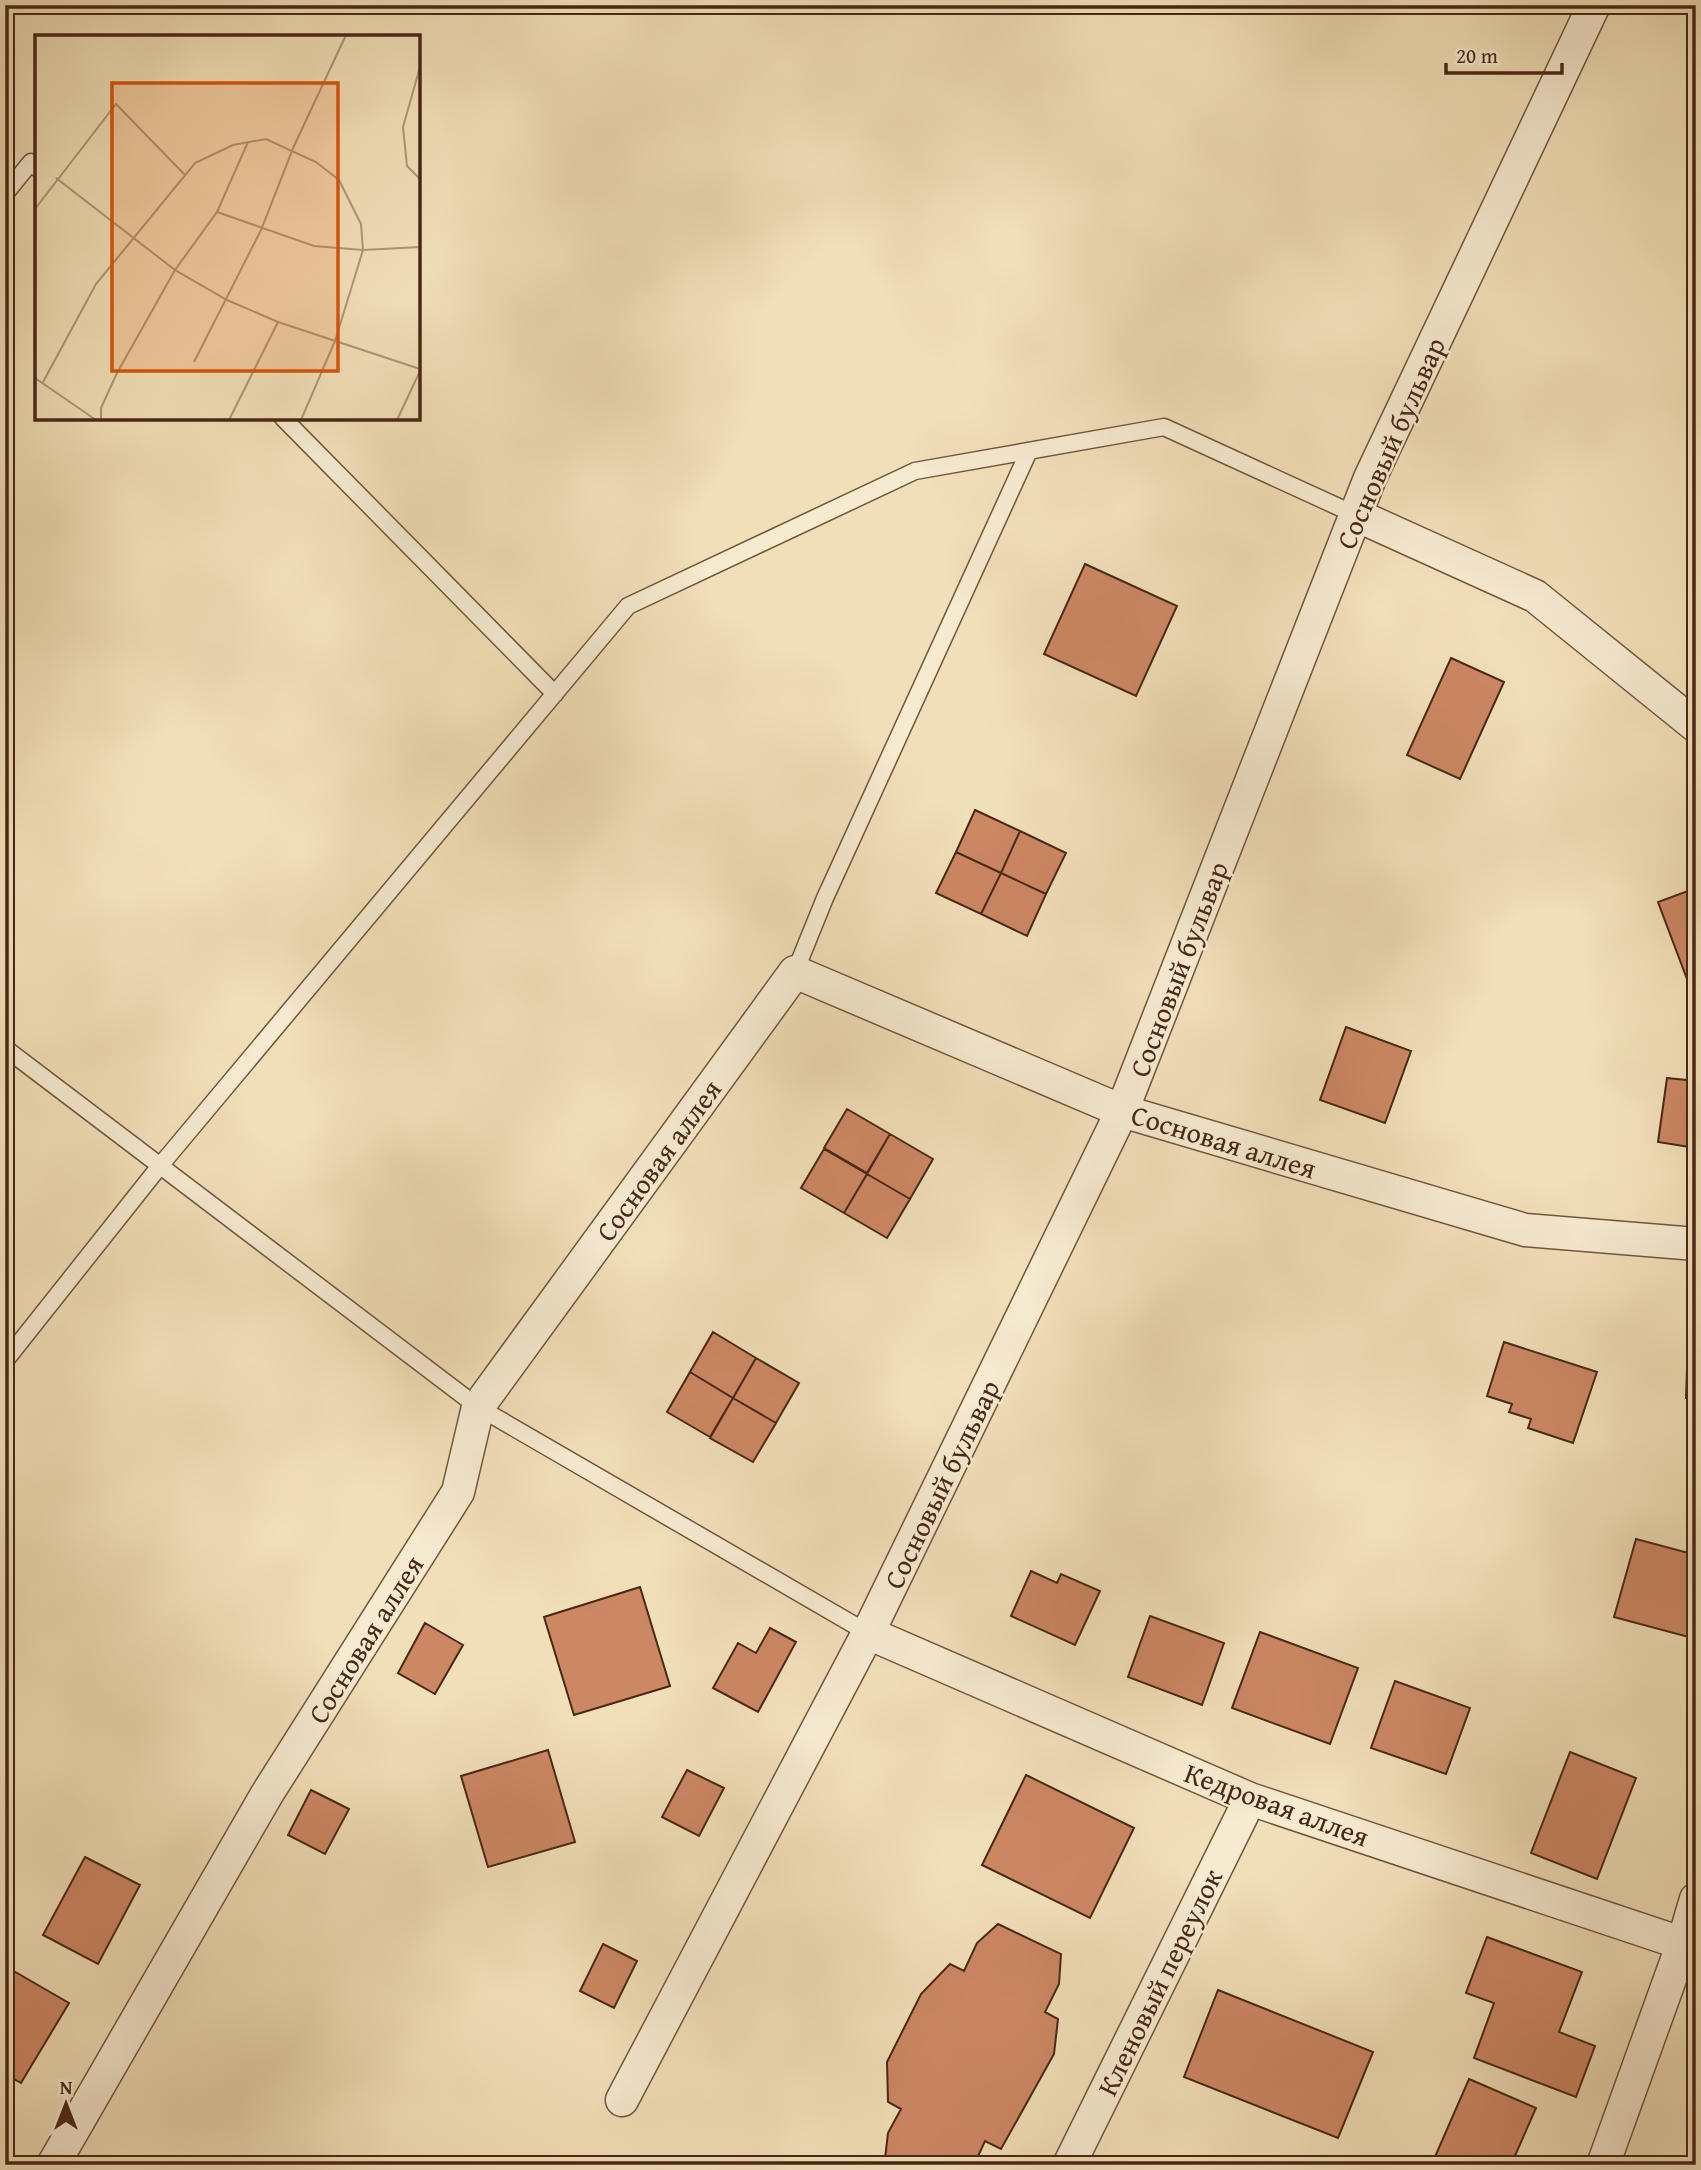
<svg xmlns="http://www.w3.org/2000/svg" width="1701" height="2170" viewBox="0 0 1701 2170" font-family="'Gentium Book Plus',serif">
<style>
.building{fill:#cc8763;stroke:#492716;stroke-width:2}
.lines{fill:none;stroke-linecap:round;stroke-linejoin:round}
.service-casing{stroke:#73553e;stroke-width:19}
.minor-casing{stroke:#73553e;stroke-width:35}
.service{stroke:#f6ead1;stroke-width:16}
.minor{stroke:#f6ead1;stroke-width:32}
.labels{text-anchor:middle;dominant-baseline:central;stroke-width:5;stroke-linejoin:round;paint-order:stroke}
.street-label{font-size:28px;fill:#492716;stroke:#f6ead1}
.inset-road{fill:none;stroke:#ae9577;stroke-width:2}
.view{fill:#d8540d;fill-opacity:0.15;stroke:#d8540d;stroke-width:3.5}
.inset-edge{fill:none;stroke:#492716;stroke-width:3.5}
</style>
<rect width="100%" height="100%" fill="#f1dfb8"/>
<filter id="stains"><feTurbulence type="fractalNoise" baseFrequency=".00286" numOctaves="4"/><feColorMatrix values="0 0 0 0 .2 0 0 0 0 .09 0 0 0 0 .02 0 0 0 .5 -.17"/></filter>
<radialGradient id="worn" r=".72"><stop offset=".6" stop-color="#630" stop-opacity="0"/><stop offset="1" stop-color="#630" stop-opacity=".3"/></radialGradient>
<path class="building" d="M1085,564L1177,606L1136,696L1044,654Z
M1451,658L1504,682L1460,779L1407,755Z
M975,810L1020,831L1001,873L956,852Z
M1020,831L1066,853L1046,894L1001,873Z
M956,852L1001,873L981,914L936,893Z
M1001,873L1046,894L1027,936L981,914Z
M1696,888V1003L1658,902Z
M1346,1027L1411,1051L1385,1123L1320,1100Z
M1667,1078L1696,1081V1148L1658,1142Z
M847,1109L890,1134L867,1173L824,1148Z
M890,1134L933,1159L910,1199L867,1174Z
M824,1149L867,1174L844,1213L801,1188Z
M867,1174L910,1199L887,1238L844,1213Z
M1689,1312H1696V1398H1686Z
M713,1332L756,1358L733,1398L690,1372Z
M1504,1342L1597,1372L1573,1443L1528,1428L1531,1419L1509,1412L1512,1404L1487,1396Z
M756,1358L799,1383L776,1423L733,1398Z
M690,1372L733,1398L710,1437L667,1412Z
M733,1398L776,1423L753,1462L710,1438Z
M1636,1539L1696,1555V1639L1614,1617Z
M1031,1571L1057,1583L1061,1574L1100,1591L1075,1645L1011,1616Z
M640,1587L670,1686L574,1715L544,1617Z
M1150,1616L1224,1643L1202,1705L1128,1677Z
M425,1623L463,1645L435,1694L398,1673Z
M770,1628L796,1642L758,1712L713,1688L738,1643L756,1653Z
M1260,1632L1358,1668L1330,1744L1232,1708Z
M1395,1681L1470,1708L1446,1774L1371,1748Z
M548,1750L575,1842L488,1867L461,1776Z
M1570,1752L1636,1778L1597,1879L1531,1853Z
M687,1770L724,1788L699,1836L662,1817Z
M1026,1775L1134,1828L1090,1918L982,1865Z
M311,1790L349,1809L325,1854L288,1835Z
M85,1857L140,1885L98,1964L43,1935Z
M998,1924L1061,1954L1059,1984L1045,2012L1058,2019L1054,2054L1001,2149L985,2141L974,2165H896L885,2159L888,2133L901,2109L888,2102L887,2062L921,1994L950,1964L964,1971L977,1943Z
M1487,1937L1582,1972L1559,2032L1595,2046L1576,2097L1474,2058L1494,2003L1466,1993Z
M603,1944L637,1961L614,2008L580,1991Z
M5,1966L69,2003L21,2083L5,2074Z
M1218,1990L1373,2052L1338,2138L1184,2077Z
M1469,2079L1536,2108L1511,2165H1446L1434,2159Z"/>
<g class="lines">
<g class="service-casing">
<path id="service" d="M5,194L31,162L37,168
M283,418L555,694
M795,972L825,898L1029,451
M5,1048L478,1407L868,1633
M5,1361L159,1167L628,606L915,471L1164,427L1356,515"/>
</g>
<g class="minor-casing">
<path id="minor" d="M1356,515L1535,596L1696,726
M868,1633L1250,1799L1696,1948
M622,2100L868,1633L1122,1111L1370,478L1594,5
M53,2165L267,1794L458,1492L478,1407L795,972L1122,1111L1525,1230L1696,1244
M1069,2165L1250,1799
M1603,2165L1683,1943L1696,1899"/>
</g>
<use href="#service" class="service"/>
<use href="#minor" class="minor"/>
</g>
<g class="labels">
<g class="street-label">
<text transform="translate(1390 443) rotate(-66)">Сосновый бульвар</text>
<text transform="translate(1178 969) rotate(-69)">Сосновый бульвар</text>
<text transform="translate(1224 1141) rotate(17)">Сосновая аллея</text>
<text transform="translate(658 1160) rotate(-54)">Сосновая аллея</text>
<text transform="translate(941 1484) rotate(-64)">Сосновый бульвар</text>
<text transform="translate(365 1639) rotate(-58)">Сосновая аллея</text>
<text transform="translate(1277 1804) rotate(20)">Кедровая аллея</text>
<text transform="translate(1159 1982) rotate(-64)">Кленовый переулок</text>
</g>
</g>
<g transform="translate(35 35)">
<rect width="385" height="385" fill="#f1dfb8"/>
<path class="inset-road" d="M385,32L368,92L372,131L385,144M21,143L140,235L192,265L243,287L385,334M0,174L81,69L150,140M182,177L213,107M159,327L226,195L259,111L311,0M0,343L61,385M8,347L61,249L160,128L198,110L231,104L281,127L304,145L326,189L328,215L300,306L266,385M66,385V373L82,338L140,235L182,177L279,211L328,215L385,212M194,385L243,287M362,385L385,336"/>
<path class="view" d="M77,48H303V336H77Z"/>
<rect width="385" height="385" class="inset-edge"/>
</g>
<rect width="1701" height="2170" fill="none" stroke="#f1dfb8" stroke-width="28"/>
<rect x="7" y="7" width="1687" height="2156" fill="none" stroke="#492716" stroke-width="3.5"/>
<rect x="14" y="14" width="1673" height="2142" fill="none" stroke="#492716" stroke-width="2"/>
<g transform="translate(66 2104)" stroke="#f6ead1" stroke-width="5" paint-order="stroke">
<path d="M0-5L12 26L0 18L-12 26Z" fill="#492716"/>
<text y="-10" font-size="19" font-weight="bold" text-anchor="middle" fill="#492716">N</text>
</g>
<path d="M1446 63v10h116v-10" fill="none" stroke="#492716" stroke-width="3.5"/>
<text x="1456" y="63" font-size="21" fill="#492716" stroke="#f6ead1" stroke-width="5" paint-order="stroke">20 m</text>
<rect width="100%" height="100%" filter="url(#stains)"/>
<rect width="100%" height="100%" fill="url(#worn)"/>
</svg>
